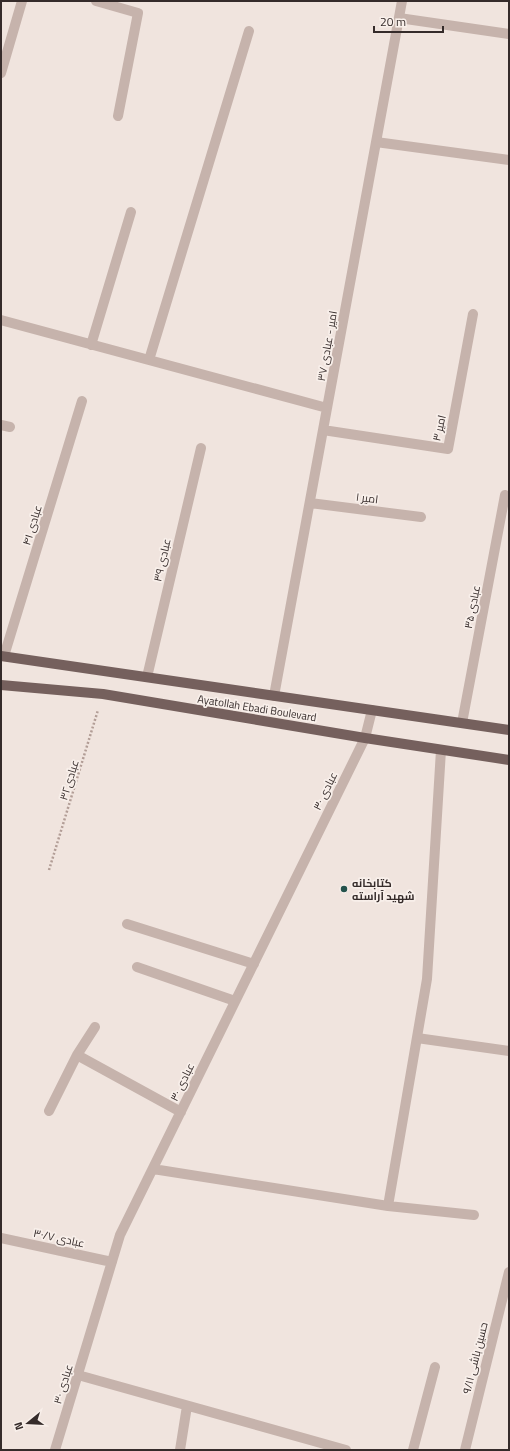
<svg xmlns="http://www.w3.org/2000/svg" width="510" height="1451" viewBox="0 0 510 1451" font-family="'Titillium Web',Cairo,sans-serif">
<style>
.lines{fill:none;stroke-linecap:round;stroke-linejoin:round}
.path{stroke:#b29d96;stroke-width:2.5;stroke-dasharray:2 2;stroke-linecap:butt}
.minor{stroke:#c6b3ac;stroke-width:10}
.major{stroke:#75605d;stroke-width:10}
.poi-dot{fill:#24524c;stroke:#f8efea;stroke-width:1.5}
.labels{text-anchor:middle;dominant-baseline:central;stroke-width:3.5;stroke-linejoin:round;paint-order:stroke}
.street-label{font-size:11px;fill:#352b2a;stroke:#f8efea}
.poi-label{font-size:11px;font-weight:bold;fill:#352b2a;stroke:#f8efea;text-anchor:start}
</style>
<rect width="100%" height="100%" fill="#f0e4de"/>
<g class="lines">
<path class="path" d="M49,870L98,710"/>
<path class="minor" d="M96,1L138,13L118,116
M399,18L509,34
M1,73L22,1
M376,142L509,160
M1,320L327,408
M91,345L131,212
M149,360L249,31
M1,425L10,427
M323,430L448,449L473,314
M310,503L421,517
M4,656L82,401
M147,677L201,448
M274,696L402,1
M462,723L505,495
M127,924L254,964
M137,967L235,1001
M417,1038L509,1051
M77,1055L181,1112
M49,1111L77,1055L95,1027
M153,1169L388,1206L474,1215
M388,1206L427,979L441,750
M1,1238L112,1262
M78,1375L346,1450
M55,1450L120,1235L365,738L372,710
M180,1450L187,1406
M413,1450L435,1367
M465,1450L509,1272"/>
<path class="major" d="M1,656L509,730
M1,685L103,694L365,738L509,760"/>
</g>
<circle class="poi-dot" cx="344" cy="889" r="4"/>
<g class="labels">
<g class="street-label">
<text transform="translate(327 346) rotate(-80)">امیر - عبادی ۳۷</text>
<text transform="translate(439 428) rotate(-77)">امیر ۳</text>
<text transform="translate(367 498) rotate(7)">امیر ۱</text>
<text transform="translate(32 525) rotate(-73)">عبادی ۴۱</text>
<text transform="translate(162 560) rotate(-77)">عبادی ۳۹</text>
<text transform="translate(472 607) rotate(-79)">عبادی ۳۵</text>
<text transform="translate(257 708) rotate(9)">Ayatollah Ebadi Boulevard</text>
<text transform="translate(69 780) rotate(-73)">عبادی۳۲</text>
<text transform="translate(325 791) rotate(-64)">عبادی ۳۰</text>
<text transform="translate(182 1082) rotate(-64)">عبادی ۳۰</text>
<text transform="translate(59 1238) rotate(12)">عبادی ۳۰/۷</text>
<text transform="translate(475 1358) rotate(-76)">حسین باشی ۹/۱۱</text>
<text transform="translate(63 1384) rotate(-73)">عبادی ۳۰</text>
</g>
<g class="poi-label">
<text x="352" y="883">کتابخانه<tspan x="352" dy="13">شهید آراسته</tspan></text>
</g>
</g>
<rect width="510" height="1451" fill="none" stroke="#352b2a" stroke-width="4"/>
<g transform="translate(28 1423) rotate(252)" stroke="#f8efea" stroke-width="3" paint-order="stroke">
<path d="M0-3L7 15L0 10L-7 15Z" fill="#352b2a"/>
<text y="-6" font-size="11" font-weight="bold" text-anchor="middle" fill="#352b2a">N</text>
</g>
<path d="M374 26v6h69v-6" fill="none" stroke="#352b2a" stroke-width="2"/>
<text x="380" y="26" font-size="12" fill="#352b2a" stroke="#f8efea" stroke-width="3" paint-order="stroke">20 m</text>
</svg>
